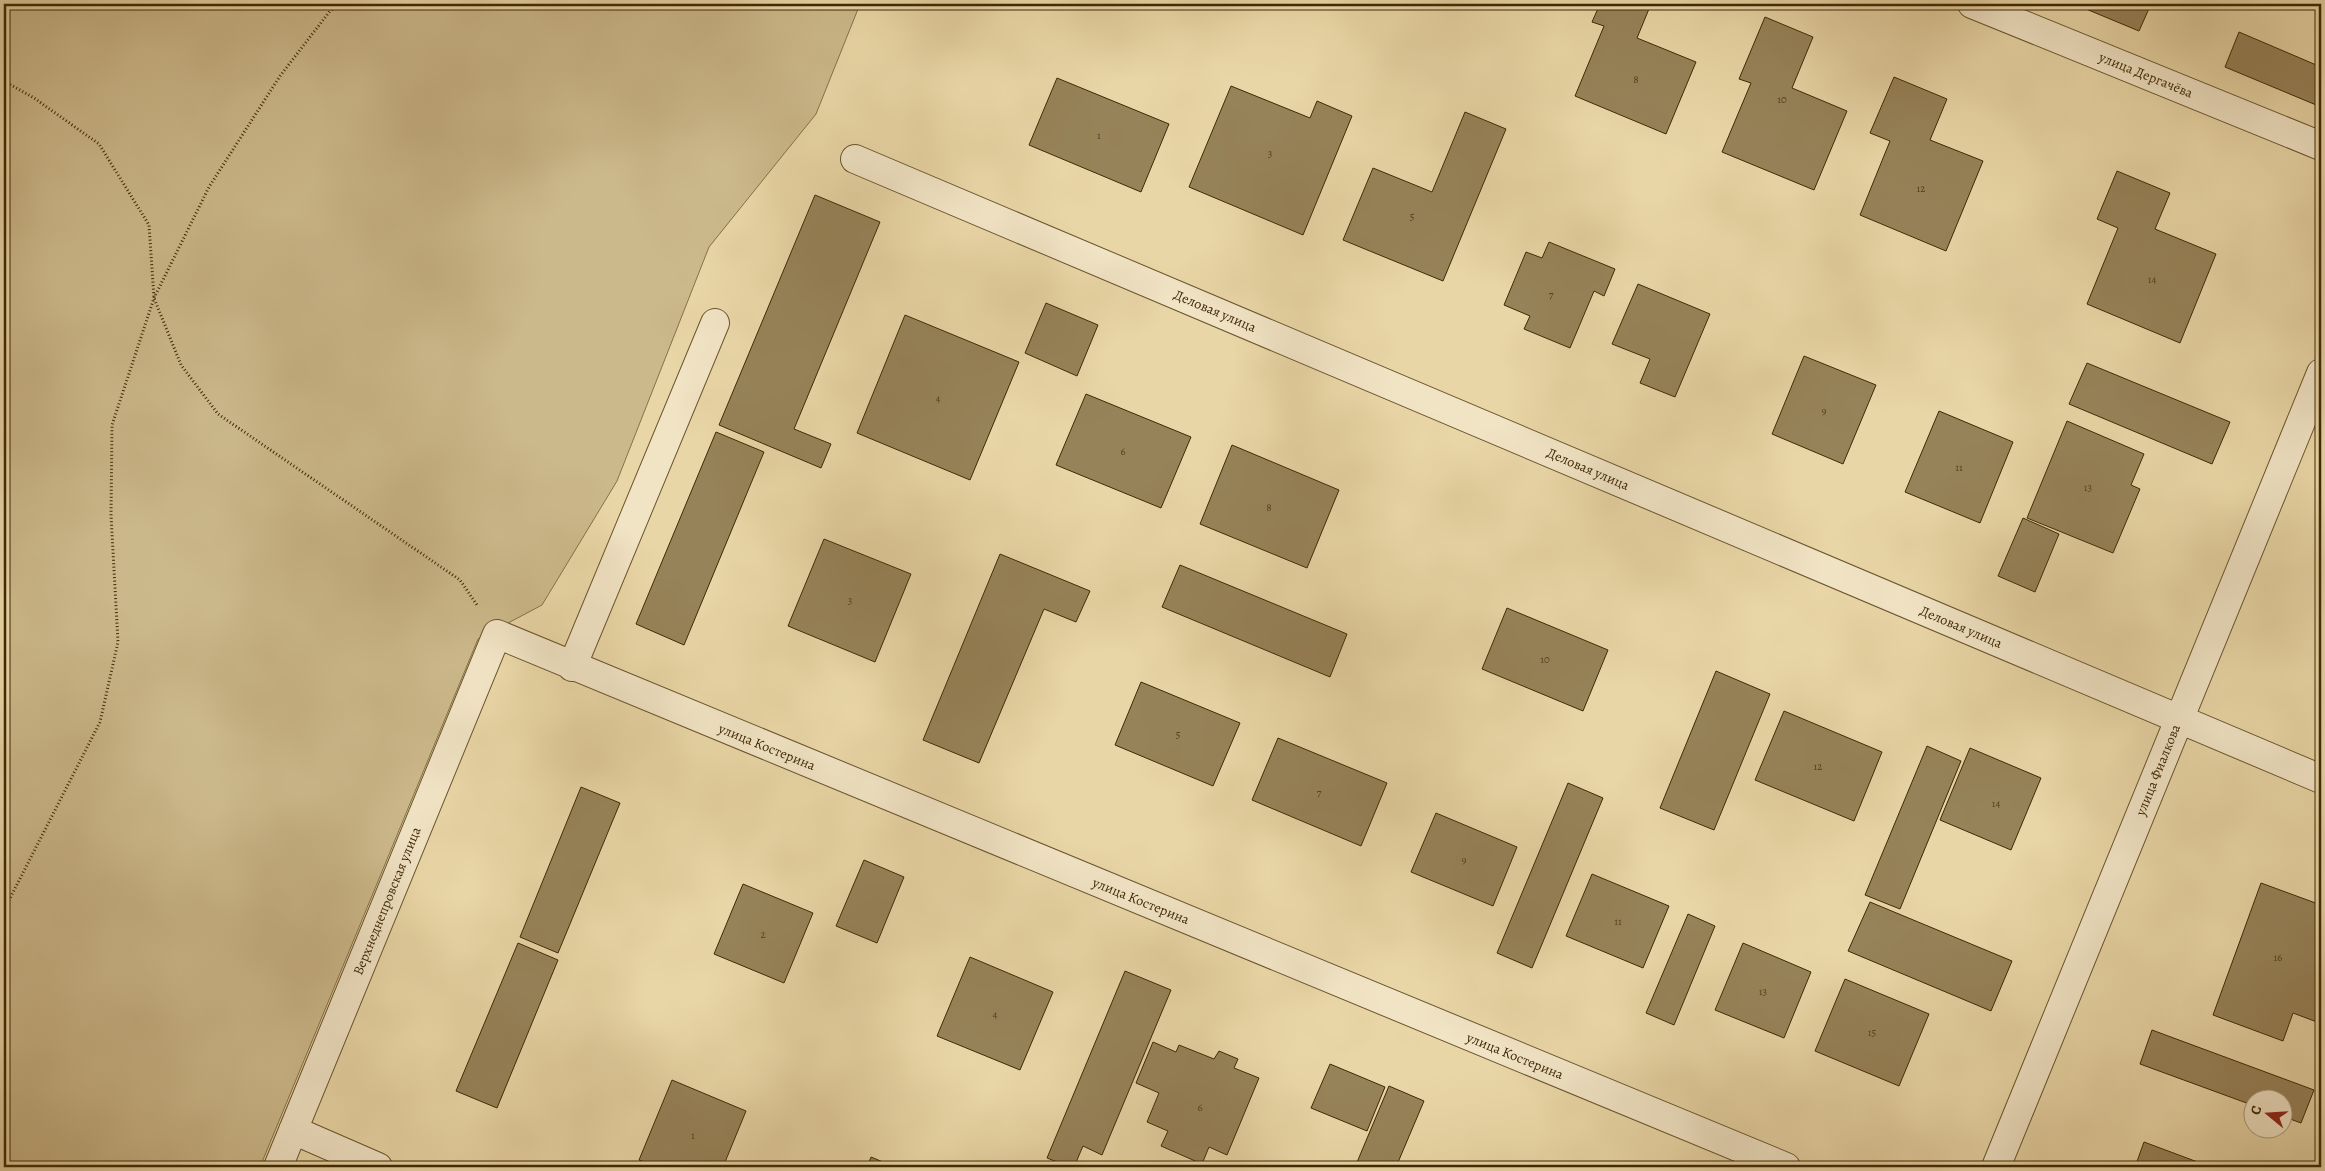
<svg xmlns="http://www.w3.org/2000/svg" width="2325" height="1171" viewBox="0 0 2325 1171" font-family="Alegreya,serif">
<style>
.green{fill:#ccb98b;stroke:#867148}
.building{fill:#978359;stroke:#3f2905}
.lines{fill:none;stroke-linecap:round;stroke-linejoin:round}
.minor-casing{stroke:#6a542d;stroke-width:30}
.path{stroke:#3f2905;stroke-width:3;stroke-dasharray:1 2.5;stroke-linecap:butt}
.minor{stroke:#f1e4c5;stroke-width:28}
.labels{text-anchor:middle;dominant-baseline:central;stroke-width:5;stroke-linejoin:round;paint-order:stroke}
.number-label{font-size:11px;fill:#55401a}
.street-label{font-size:14px;fill:#3f2905;stroke:#f1e4c5}
</style>
<rect width="100%" height="100%" fill="#e9d6a6"/>
<filter id="stains"><feTurbulence type="fractalNoise" baseFrequency=".004" numOctaves="4"/><feColorMatrix values="0 0 0 0 .2 0 0 0 0 .09 0 0 0 0 .02 0 0 0 .5 -.17"/></filter>
<radialGradient id="worn" r=".72"><stop offset=".6" stop-color="#630" stop-opacity="0"/><stop offset="1" stop-color="#630" stop-opacity=".3"/></radialGradient>
<path class="green" d="M4,4H860L816,114L709,247L617,481L542,605L478,639L260,1167H4Z"/>
<path class="building" d="M1600,4H1651L1637,38L1696,62L1666,134L1575,96L1604,26L1592,22Z
M2074,4H2151L2139,31Z
M1765,17L1813,37L1792,88L1847,111L1814,190L1722,152L1751,83L1739,79Z
M2239,32L2321,67V107L2225,67Z
M1894,77L1947,99L1930,140L1983,161L1946,251L1860,215L1890,141L1870,133Z
M1057,78L1169,124L1141,192L1029,145Z
M1231,86L1310,118L1317,101L1352,116L1303,235L1189,187Z
M1465,112L1506,129L1443,281L1343,240L1373,168L1432,192Z
M2117,171L2170,193L2155,229L2216,254L2180,343L2087,304L2118,228L2097,219Z
M815,195L880,222L794,429L831,444L821,468L719,425Z
M1549,242L1615,269L1604,296L1594,291L1570,348L1524,329L1530,316L1504,305L1526,252L1542,258Z
M1638,284L1710,314L1675,397L1640,383L1650,359L1612,344Z
M1046,303L1098,325L1077,376L1025,353Z
M905,315L1019,362L970,480L857,433Z
M1804,356L1876,385L1843,464L1772,434Z
M2087,363L2230,422L2212,464L2069,404Z
M1086,394L1191,437L1161,508L1056,465Z
M1939,411L2013,442L1980,523L1905,492Z
M2067,421L2144,454L2131,485L2140,489L2113,553L2027,518Z
M716,432L764,452L684,645L636,624Z
M1232,445L1339,490L1307,568L1200,524Z
M2023,518L2059,534L2035,592L1998,576Z
M824,539L911,574L875,662L788,626Z
M1000,554L1090,591L1076,622L1044,609L979,763L923,740Z
M1180,565L1347,634L1330,677L1162,607Z
M1507,608L1608,650L1583,711L1482,669Z
M1716,671L1770,694L1714,830L1660,808Z
M1141,682L1240,723L1213,786L1115,745Z
M1784,711L1882,752L1854,821L1755,780Z
M1278,738L1387,783L1361,846L1252,800Z
M1927,746L1961,761L1900,909L1865,895Z
M1970,748L2041,778L2011,850L1940,820Z
M1568,783L1603,798L1532,968L1497,953Z
M581,787L620,803L558,953L520,937Z
M1436,813L1517,847L1493,906L1411,872Z
M864,860L904,877L877,943L836,926Z
M1592,874L1669,906L1643,968L1566,936Z
M2261,883L2321,905V1010L2317,1022L2293,1013L2283,1041L2213,1015Z
M743,884L813,913L784,983L714,954Z
M1870,902L2012,961L1991,1011L1848,951Z
M1688,914L1715,926L1674,1025L1646,1013Z
M518,943L558,960L497,1108L456,1091Z
M1743,943L1811,972L1784,1038L1715,1010Z
M970,957L1053,992L1020,1070L937,1036Z
M1125,971L1171,990L1102,1155L1083,1146L1074,1167H1070L1047,1158Z
M1845,979L1929,1014L1899,1086L1815,1051Z
M2152,1030L2314,1090L2301,1123L2282,1116V1098H2252V1105L2140,1064Z
M1153,1042L1176,1052L1179,1045L1214,1059L1219,1051L1238,1059L1234,1068L1259,1078L1227,1155L1209,1147L1202,1164L1161,1146L1168,1131L1147,1122L1159,1093L1136,1083Z
M1330,1064L1385,1087L1367,1131L1311,1108Z
M672,1080L746,1111L723,1167H657L639,1160Z
M1389,1086L1424,1101L1396,1167H1355Z
M2144,1142L2211,1167H2135Z
M871,1157L895,1167H867Z"/>
<g class="lines">
<g class="minor-casing">
<path id="minor" d="M1972,4L2321,146
M855,159L2321,779
M572,667L715,323
M293,1130L378,1167
M278,1167L497,634L1786,1167
M1996,1167L2321,373"/>
</g>
<path class="path" d="M4,81L34,98L99,144L149,225L154,298L181,365L218,414L460,580L477,605
M4,910L100,722L118,642L111,515L112,425L154,298L209,187L280,76L330,11L338,4"/>
<use href="#minor" class="minor"/>
</g>
<g class="labels">
<g class="number-label">
<text x="1636" y="79">8</text>
<text x="1782" y="99">10</text>
<text x="1099" y="135">1</text>
<text x="1270" y="153">3</text>
<text x="1921" y="188">12</text>
<text x="1412" y="216">5</text>
<text x="2152" y="279">14</text>
<text x="1551" y="294">7</text>
<text x="938" y="398">4</text>
<text x="1824" y="410">9</text>
<text x="1123" y="451">6</text>
<text x="1959" y="467">11</text>
<text x="2088" y="487">13</text>
<text x="1269" y="507">8</text>
<text x="850" y="600">3</text>
<text x="1545" y="659">10</text>
<text x="1178" y="734">5</text>
<text x="1818" y="766">12</text>
<text x="1319" y="792">7</text>
<text x="1996" y="803">14</text>
<text x="1464" y="859">9</text>
<text x="1618" y="921">11</text>
<text x="763" y="934">2</text>
<text x="2278" y="957">16</text>
<text x="1763" y="991">13</text>
<text x="995" y="1014">4</text>
<text x="1872" y="1032">15</text>
<text x="1200" y="1107">6</text>
<text x="693" y="1135">1</text>
</g>
<g class="street-label">
<text transform="translate(2146 75) rotate(22)">улица Дергачёва</text>
<text transform="translate(1215 311) rotate(23)">Деловая улица</text>
<text transform="translate(1588 469) rotate(23)">Деловая улица</text>
<text transform="translate(1961 627) rotate(23)">Деловая улица</text>
<text transform="translate(767 747) rotate(22)">улица Костерина</text>
<text transform="translate(2158 770) rotate(-68)">улица Фиалкова</text>
<text transform="translate(387 901) rotate(-68)">Верхнеднепровская улица</text>
<text transform="translate(1141 901) rotate(22)">улица Костерина</text>
<text transform="translate(1515 1056) rotate(22)">улица Костерина</text>
</g>
</g>
<rect width="2325" height="1171" fill="none" stroke="#e9d6a6" stroke-width="20"/>
<rect x="5" y="5" width="2315" height="1161" fill="none" stroke="#3f2905" stroke-width="2.5"/>
<rect x="10" y="10" width="2305" height="1151" fill="none" stroke="#3f2905"/>
<g transform="translate(2268 1114) rotate(288)"><circle r="24" fill="#f1e4c5" stroke="#aa9978"/>
<path d="M0-4L9 19L0 12L-9 19Z" fill="#8f2418"/>
<text y="-8" font-size="14" font-weight="bold" text-anchor="middle" fill="#3f2905">С</text>
</g>
<rect width="100%" height="100%" filter="url(#stains)"/>
<rect width="100%" height="100%" fill="url(#worn)"/>
</svg>
